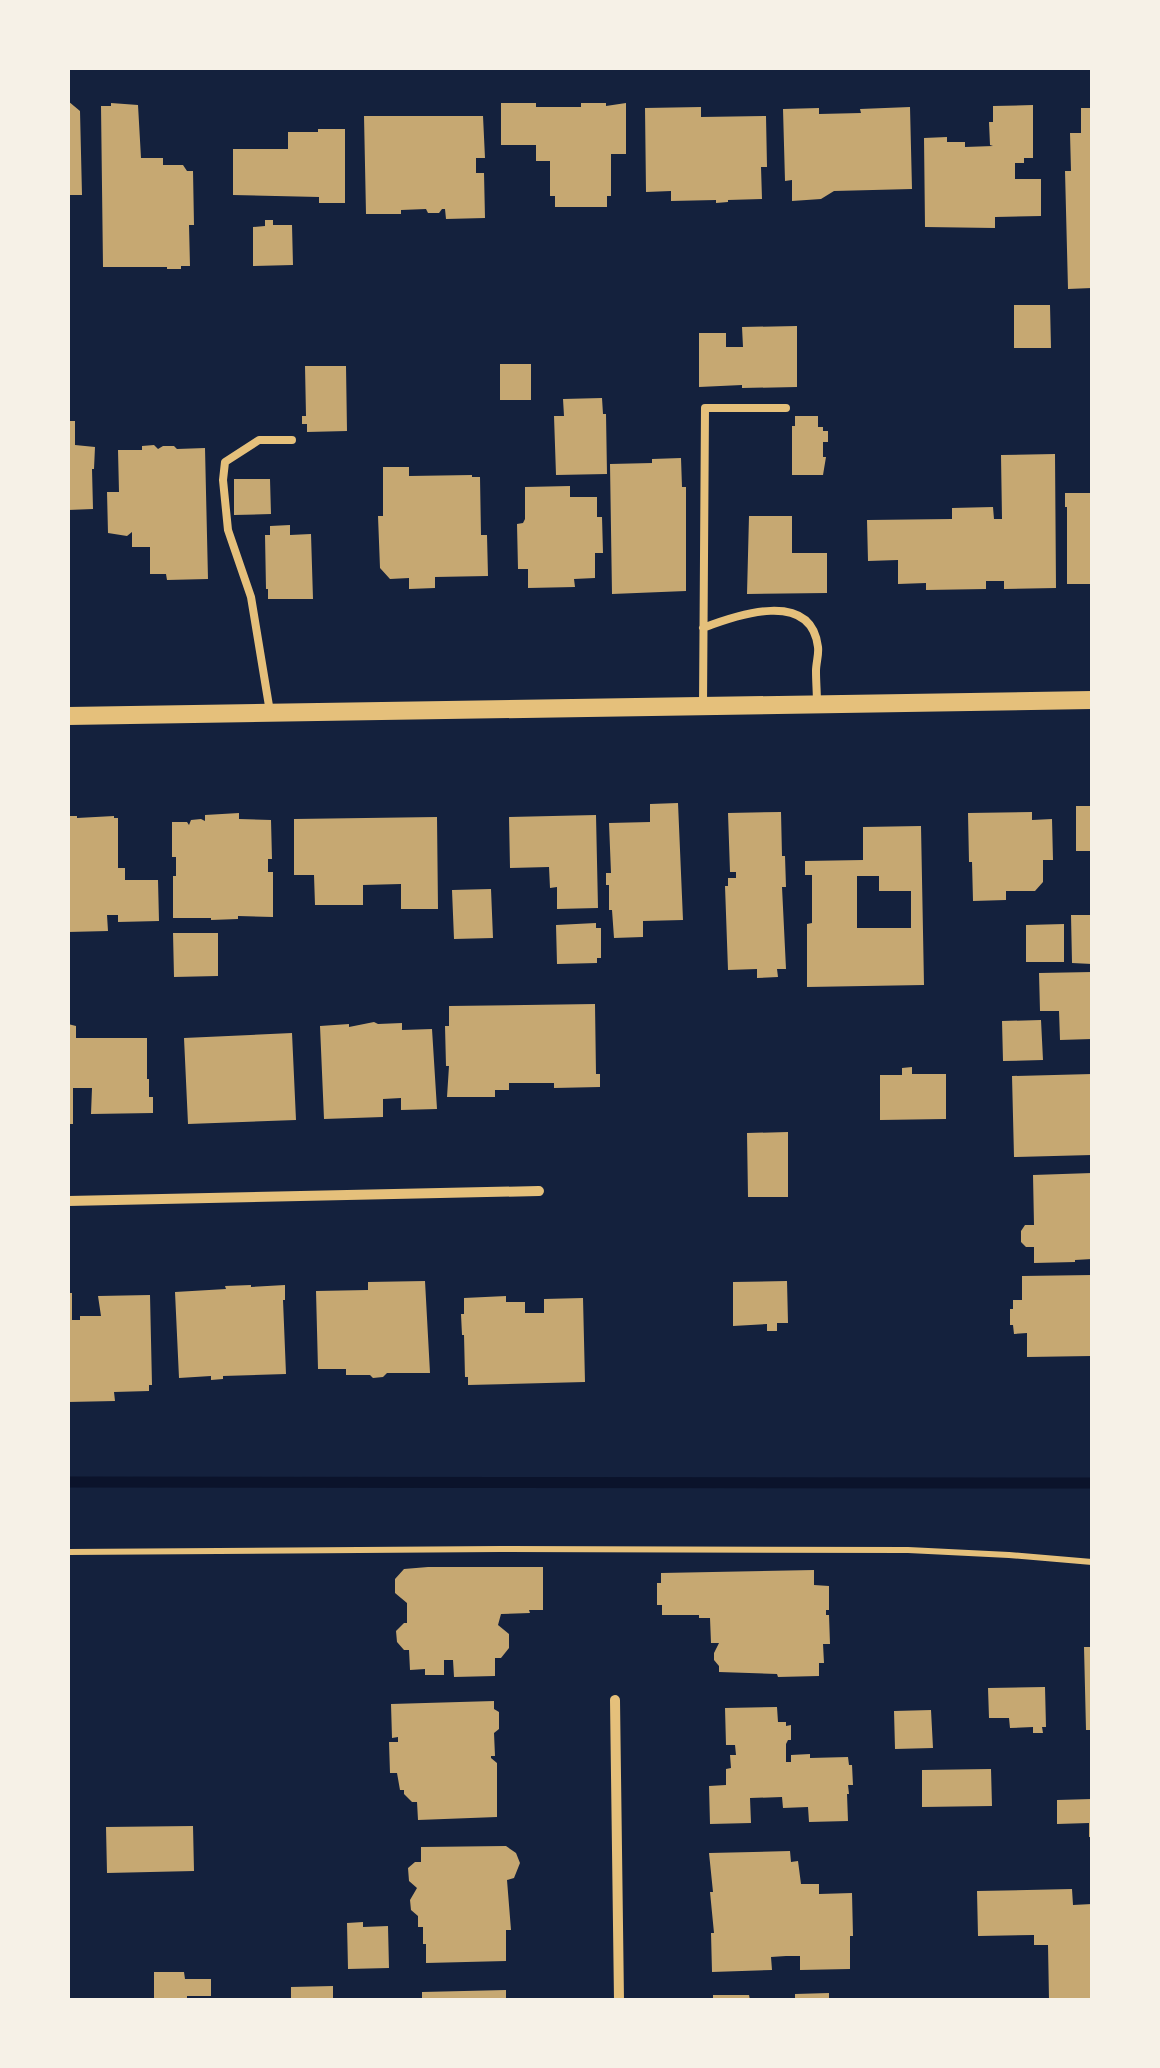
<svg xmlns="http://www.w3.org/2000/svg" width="1160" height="2068" viewBox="0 0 1160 2068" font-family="Barlow,sans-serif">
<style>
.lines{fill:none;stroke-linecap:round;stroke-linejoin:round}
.stream{stroke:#0b132b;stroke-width:11}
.building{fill:#c6a872;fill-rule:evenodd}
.path{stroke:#e5c07b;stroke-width:6}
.service{stroke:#e5c07b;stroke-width:8}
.minor{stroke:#e5c07b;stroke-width:10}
.tertiary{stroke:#e5c07b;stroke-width:18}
</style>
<rect width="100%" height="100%" fill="#14213d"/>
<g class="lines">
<path class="stream" d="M68,1482L1092,1483"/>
</g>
<path class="building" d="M68,101L80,111L82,195H68Z
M111,103L138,105L141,158H163V165H183L187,171H193L194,225H189L190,266H181V269H167V267H103L101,106H111Z
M501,103H536V107H581V103H606V106L626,103V154H611V196H607V207H555V196H550V161H536V145H501Z
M1033,105V158H1024V163H1015V179H1041V216L995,217V228L925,227L924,138L947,137V142H965V147L993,146L990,145L989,122H993V106Z
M701,107V117L766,116L767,167H761L762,199L728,200V202L716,203V200L671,201V191L646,192L645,108Z
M910,107L912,189L834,191L821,199L792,201V180L785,181L783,109L819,108V114L861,113L860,109Z
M1081,108H1092V288L1068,289L1065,171H1071L1070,133H1081Z
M364,116H483L485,158H476V173H484L485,218L446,219L445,209H442L439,213H428L426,209L401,210V214H366Z
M318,129H345V203H319V197L233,195V149H288V132H318Z
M265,220H273V225H292L293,265L253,266V227L265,226Z
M1014,305H1050L1051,348H1014Z
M797,326V387L742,388V385L699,387V333H726V347H743L742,327Z
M500,364H531V400H500Z
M305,366H346L347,431L307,432V424H302V416H306Z
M602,398L603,414H606L607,474L556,475L554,416H564L563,399Z
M795,416H818V427H823V431H828V442H823V457H826L823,475H792V426H795Z
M68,421H75V445L95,447L94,469H92L93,509L68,510Z
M154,445L158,449L163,446H174L177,449L205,448L208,579L167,580L166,574H150V547H132V532L127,536L108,533L107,492H119L118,450H142V446Z
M1055,454L1056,588L1004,589V581H986V589L926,590V583L898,584V560L868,561L867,520L952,519V508L993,507L994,519H1002L1001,455Z
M681,458L682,487H686V591L612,594L610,464L652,463V459Z
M383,467H409V476L472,475V477H480L481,535H487L488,576L435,577V588L409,589V578L390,579L380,568L378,516H383Z
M234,479H270L271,514L234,515Z
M570,486V497H597V517H602L603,553H595V578L574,579L575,587L528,588V569H518L517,524L523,523L525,519V487Z
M1065,493H1092V584H1067V507H1065Z
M749,516H792V553H827V593L747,594Z
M290,525V535L311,534L313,599H268V589H266L265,535H270V526Z
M678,803L683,920L643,921V937L614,938L612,910H609V885H606V873H611L609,823L650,822V804Z
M1076,806H1092V851H1076Z
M781,812L782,856H785L786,887H782L786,969H777L778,977L757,978V969L728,970L725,886H728V878H736V872H730L728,813Z
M1032,812V820L1052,819L1053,860H1043V882L1035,891H1006V900L973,901L972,862H969L968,813Z
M239,813V819L271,820L272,859H268V872H273V917L238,916V919L211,920V918H173V876H176V857H172V822H187L189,825L191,820L201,819L205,821V815Z
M596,815L598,908L557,909V887L550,888L549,867L510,868L509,817Z
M68,816H77V818L114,816V818H118V868H125V880H158L159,921L118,922V915H107L108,931L68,932Z
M437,817L438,909H401V884L363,885V905H315L314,875H294V819Z
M921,826L924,985L807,987V924L812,923V875H805V861L863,860V827ZM857,876H879V891H911V928H857Z
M491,889L493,938L454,939L452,890Z
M1071,915H1092V964L1072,963Z
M596,923V928H601V958H597V963L557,964L556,925Z
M1064,924V962H1026V925Z
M173,933H218V976L174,977Z
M1092,972V1039L1060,1040L1059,1011H1040L1039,973Z
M595,1004L596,1074H600V1087L554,1088V1083H509V1090H495V1097H447L449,1066H446L445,1026H449V1006Z
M1041,1020L1043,1060L1003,1061L1002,1021Z
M374,1022L378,1024L402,1023V1030L432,1029L437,1109L401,1110V1098L383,1099V1117L324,1119L320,1026L349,1024V1027Z
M68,1024L76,1026V1038H147V1079H149V1097H153V1113L91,1114L92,1088H73V1124H68Z
M292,1033L296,1120L188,1124L184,1038Z
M912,1067V1074H946V1119L880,1120V1075H902V1068Z
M1092,1074V1155L1014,1157L1012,1076Z
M788,1132V1197H748L747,1133Z
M1092,1173V1259L1075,1260V1262L1034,1263V1247H1026L1021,1242V1231L1025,1225H1034L1033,1175Z
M1092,1275V1356L1027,1357V1333L1014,1334L1013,1325H1010V1309H1013V1300H1022V1276Z
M425,1281L430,1373H387L383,1377L373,1378L370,1375H346V1369H318L316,1291L368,1290V1282Z
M787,1281L788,1323H777V1331H767V1324L733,1326V1282Z
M251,1285V1287L285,1285V1300H283L286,1374L223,1376V1379L211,1380V1376L179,1378L175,1292L226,1289L225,1286Z
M68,1293H72V1320H80V1316H101L98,1296L150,1295L152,1385H149V1391L114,1392L115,1401L68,1402Z
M506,1296V1302H525V1313H544V1299L583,1298L585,1382L468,1385V1377H465L464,1335H462L461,1314H464V1298Z
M428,1567H543V1610H529L530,1613L501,1614L498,1625L509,1634V1648L501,1658H495V1676L454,1677L453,1660H444V1675H425V1669L410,1670L409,1650H404L397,1642L396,1631L404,1623H407V1603L395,1593V1579L404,1569Z
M814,1570V1585L829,1586V1610H826V1615H829L830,1644H823L824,1663H819V1676L778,1677L777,1674L719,1672V1666L714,1660V1653L719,1643H711L710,1618H699V1615H662V1605H657V1583H661V1573Z
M1084,1647H1092V1730H1086Z
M1045,1687L1046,1727H1042L1043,1733H1033V1727L1010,1728L1009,1718H989L988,1688Z
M494,1701V1709L499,1712V1729L494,1733L495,1756H491V1758L497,1763V1817L418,1820L417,1802H412L404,1794V1790H400L397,1773H390L389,1742H398V1737L392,1738L391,1704Z
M777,1707L778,1722H786V1726L791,1725V1740H788L786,1744V1762H791V1755L810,1754V1758L848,1757L849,1765H852L853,1785H848L849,1794H847L848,1821L809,1822L808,1807L783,1808L782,1797L750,1798L751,1823L710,1824L709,1786L726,1785V1769L731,1768L730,1755H736L735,1745H726L725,1708Z
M931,1710L933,1748L895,1749L894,1711Z
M991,1769L992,1806L922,1807V1770Z
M1092,1799V1837H1089V1823L1057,1824V1800Z
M193,1826L194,1871L107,1873L106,1827Z
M506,1846L516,1853L520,1863L514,1878L507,1880L511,1930H506V1961L426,1963V1944H423V1927H418V1916L411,1910L410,1900L417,1888L409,1881L408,1868L415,1862H421V1847Z
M790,1851L791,1862L798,1861L801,1884H819V1894L852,1893L853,1936H850V1969L800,1970V1956H786L771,1957L772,1970L712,1972L711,1933H714L710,1892H713L709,1853Z
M1072,1889L1073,1905L1092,1904V2000H1049L1048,1945H1034V1935L978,1936L977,1891Z
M363,1922V1927L388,1926L389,1968L348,1969L347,1923Z
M154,1972H184L185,1979H211V1996H187V2000H154Z
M333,1986V2000H291V1987Z
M506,1990V2000H422V1992Z
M829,1993V2000H795V1994Z
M713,1995H749L750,2000H713Z"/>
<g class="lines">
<path class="path" d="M68,1552L500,1549L908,1550L1009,1555L1092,1562"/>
<path class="service" d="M703,628C737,615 811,589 818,647C819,655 816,663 816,671C816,682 817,693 817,704
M703,705L705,408H786
M270,712L251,597L228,530L223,480L225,462L259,440H292"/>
<path class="minor" d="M68,1201L539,1191
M615,1700L619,2000"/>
<path class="tertiary" d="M68,716L1092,700"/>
</g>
<rect width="1160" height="2068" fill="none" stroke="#f6f1e7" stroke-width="140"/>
</svg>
